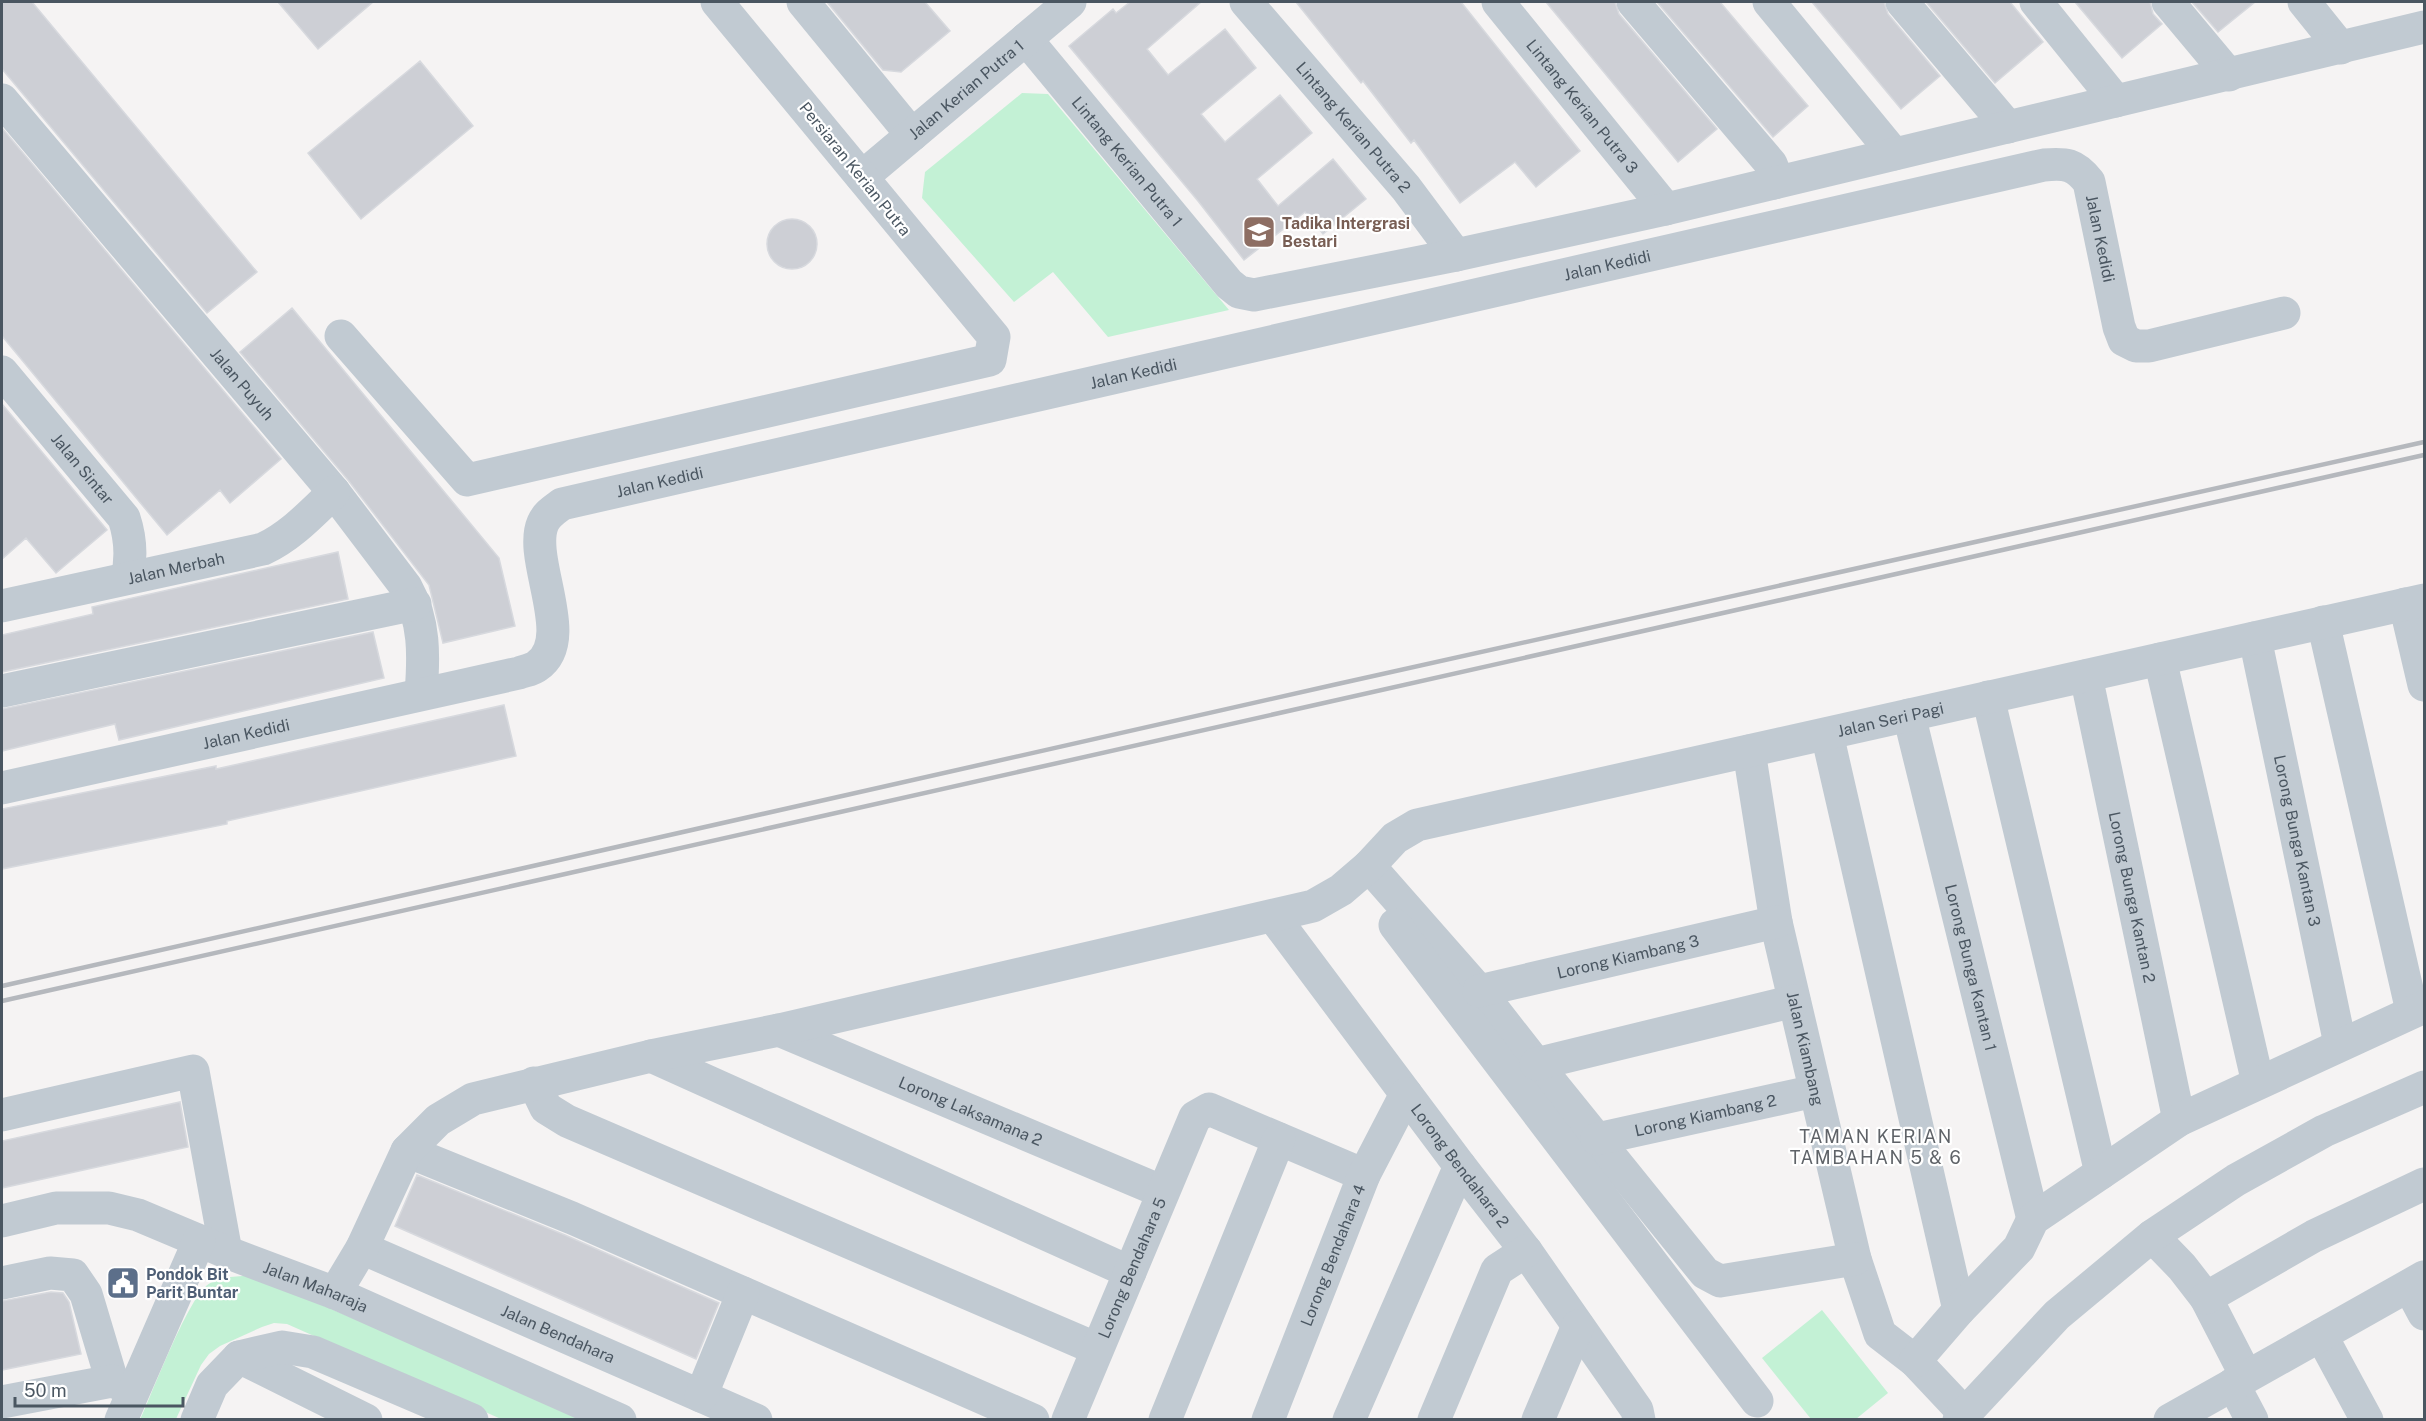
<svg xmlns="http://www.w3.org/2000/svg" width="2426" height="1421" viewBox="0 0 2426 1421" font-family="'Public Sans',sans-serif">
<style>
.green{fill:#c3f1d5}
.building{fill:#cdcfd5;stroke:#d7d9de;stroke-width:1.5}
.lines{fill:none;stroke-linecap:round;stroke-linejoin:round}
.minor{stroke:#c1cad2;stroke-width:33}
.rail{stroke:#b5b8bd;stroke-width:4.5}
.labels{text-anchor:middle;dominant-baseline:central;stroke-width:4.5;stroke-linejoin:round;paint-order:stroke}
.street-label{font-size:16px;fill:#4a5661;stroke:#fff}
.education-label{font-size:16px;font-weight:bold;fill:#785e54;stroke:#fff;text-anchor:start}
.service-label{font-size:16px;font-weight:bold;fill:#4e5e75;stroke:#fff;text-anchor:start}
.neighbourhood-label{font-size:18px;letter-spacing:1.5px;fill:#5f6368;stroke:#fff}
</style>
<rect width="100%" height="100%" fill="#f5f3f3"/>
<path class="green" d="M1022,93L1048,94L1229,310L1108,337L1053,272L1014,302L922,198L925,172Z
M251,1275L585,1417L583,1420L501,1419L287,1324L274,1323L262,1327L220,1346L209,1354L201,1365L176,1419L140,1420C153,1391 186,1304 206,1286C218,1276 236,1277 251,1275Z
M1822,1310L1888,1393L1856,1419H1811L1762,1358Z"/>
<path class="building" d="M2,2H32L257,272L207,313L2,69Z
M278,2H373L318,49Z
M827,2H925L950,31L901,72L883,70Z
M1130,2H1201L1147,49L1168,75L1225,29L1256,68L1201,114L1225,142L1280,95L1312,133L1257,179L1278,206L1333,159L1366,199L1323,234L1305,212L1244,260L1198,201L1069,46L1113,9L1116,13Z
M1296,2H1461L1580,151L1536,187L1515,162L1460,203L1414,140L1411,143L1363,81L1361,83Z
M1546,2H1615L1619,14L1717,129L1678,162Z
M1657,2H1720L1808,106L1773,137Z
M1812,2H1884L1888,14L1940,76L1901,109Z
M1926,2H2010L2043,42L1995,83Z
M2075,2H2150L2153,14L2162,24L2122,58Z
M2192,2H2255L2218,32Z
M420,61L473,126L361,219L308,153Z
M2,128L281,459L230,503L220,490L167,535L2,336Z
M767 244a25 25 0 1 1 50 0a25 25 0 1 1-50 0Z
M292,308L499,558L515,626L443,643L429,585L348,480L240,352Z
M2,404L107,530L56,573L26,538L2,559Z
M338,552L348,599L2,672V635L93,614L92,607Z
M373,632L384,678L119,740L115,724L2,751V709Z
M504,705L516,756L227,821V824L2,869V809L216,766V769Z
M180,1102L188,1147L2,1188V1141Z
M417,1175L565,1235L719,1303L696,1359L395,1226Z
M128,1268L135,1293L118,1298L111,1273Z
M51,1292L63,1293L69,1302L81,1354L2,1370V1301Z"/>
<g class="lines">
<g class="minor">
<path d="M803,2L912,135"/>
<path id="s1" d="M1246,2L1406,188L1456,255"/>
<path id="s2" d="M1498,2L1666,209"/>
<path d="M1633,2L1771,164L1773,169L1774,183"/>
<path d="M1769,2L1894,154"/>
<path d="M1902,2L2008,127"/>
<path d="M2036,2L2116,101"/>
<path d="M2168,2L2229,75"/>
<path d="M2304,2L2341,48"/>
<path id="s3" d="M1026,39L1229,284L1239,292L1254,295L1456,255L1666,209L2424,27"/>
<path id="s4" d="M2,100L334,492L406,587C425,621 424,656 421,694"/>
<path id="s5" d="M862,177L1070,2"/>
<path d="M341,336L467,480L990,360L994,337L717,2"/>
<path id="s6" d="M2,372L124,518C131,539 132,557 127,578"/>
<path d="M2405,604L2424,685"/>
<path id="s7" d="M2,606L263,549C291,536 312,513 334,492"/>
<path d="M2323,622L2412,1011"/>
<path id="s8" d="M2255,638L2340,1044"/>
<path d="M2160,659L2258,1083"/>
<path id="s9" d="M2086,676L2179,1120"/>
<path d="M2,691L415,604"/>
<path d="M1988,697L2101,1173"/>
<path id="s10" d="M1909,715L2033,1219"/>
<path d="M1827,734L1959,1310"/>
<path id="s11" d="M1749,751L1776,922L1855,1259L1880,1334L1915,1361L1964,1413"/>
<path id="s12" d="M2,788L519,673C524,671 532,670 537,666C577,639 527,559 543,523C547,514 554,510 562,504L2044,165C2066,163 2075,164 2089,182L2119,327L2124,340L2136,346H2149L2284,313"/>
<path d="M1369,866L1479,991L1536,1064L1705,1273L1720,1281L1855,1259"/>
<path id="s13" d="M1273,916L1460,1166L1526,1251L1637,1410L1639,1420"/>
<path d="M1395,925L1757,1401"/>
<path id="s14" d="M1479,991L1776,922"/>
<path id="s15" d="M779,1030L1163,1192"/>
<path d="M651,1056L1130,1272"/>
<path d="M1536,1064L1794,1001"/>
<path d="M534,1083L546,1108L567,1121L1097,1349"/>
<path d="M2,1115L193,1071L226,1252"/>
<path id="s16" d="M1597,1139L1815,1091"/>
<path d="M407,1151L572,1218L1033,1420"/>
<path id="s17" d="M2,1221L56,1208H109L138,1215L226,1252L335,1293L620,1420"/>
<path d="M2152,1236L2182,1267L2206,1298L2241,1366"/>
<path id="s18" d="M362,1248L756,1420"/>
<path d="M2,1283L50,1273L73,1275L86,1294L112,1381"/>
<path d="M2409,1286L2424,1314"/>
<path id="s19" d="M335,1293L362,1248L407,1151L438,1120L473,1099L651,1056L779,1030L1313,906L1341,890L1369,866L1395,838L1417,825L2424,600"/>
<path d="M2206,1298L2314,1236L2424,1184"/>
<path d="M2321,1335L2367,1420"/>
<path d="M239,1357L366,1420"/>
<path d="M1915,1361L1959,1310L2019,1248L2033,1219L2179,1120L2424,1007"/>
<path d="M2233,1384L2252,1420"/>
<path d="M701,1396L743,1293"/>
<path d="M2,1402L112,1381L132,1389"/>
<path d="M121,1420L199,1241"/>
<path d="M197,1420L212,1385L239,1357L282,1347L313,1352L472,1420"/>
<path id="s20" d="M1068,1420L1195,1117L1209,1109L1364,1175"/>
<path d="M1165,1420L1279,1139"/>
<path id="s21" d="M1268,1420L1364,1175L1406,1094"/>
<path d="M1349,1420L1460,1166"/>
<path d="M1434,1420L1497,1270L1526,1251"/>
<path d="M1538,1420L1578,1326"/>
<path d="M1959,1420L2057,1315L2152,1236L2236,1180L2324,1131L2424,1087"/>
<path d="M2170,1420L2424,1277"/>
</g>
<path class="rail" d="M2,986L1333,685L2424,442
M2,1001L2424,455"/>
</g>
<defs>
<g id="school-square" transform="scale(1.725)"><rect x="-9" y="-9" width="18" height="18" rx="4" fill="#8d6e63" stroke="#fff"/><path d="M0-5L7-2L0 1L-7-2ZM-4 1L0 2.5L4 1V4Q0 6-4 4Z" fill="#fff"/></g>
<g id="civic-square" transform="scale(1.725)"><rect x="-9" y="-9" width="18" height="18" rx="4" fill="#5c6f8a" stroke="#fff"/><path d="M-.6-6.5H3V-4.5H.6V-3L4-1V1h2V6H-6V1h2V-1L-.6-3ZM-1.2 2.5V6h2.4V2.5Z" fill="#fff"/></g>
</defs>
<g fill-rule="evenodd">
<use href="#school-square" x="1259" y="232"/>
<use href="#civic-square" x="123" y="1283"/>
</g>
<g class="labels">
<g class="street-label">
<text stroke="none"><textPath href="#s5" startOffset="136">Jalan Kerian Putra 1</textPath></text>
<text stroke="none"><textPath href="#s2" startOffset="134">Lintang Kerian Putra 3</textPath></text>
<text stroke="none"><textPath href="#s1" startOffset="165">Lintang Kerian Putra 2</textPath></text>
<text stroke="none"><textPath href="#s3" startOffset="159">Lintang Kerian Putra 1</textPath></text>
<text transform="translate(855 169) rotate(51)">Persiaran Kerian Putra</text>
<text stroke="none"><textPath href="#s12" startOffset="2355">Jalan Kedidi</textPath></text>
<text stroke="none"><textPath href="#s12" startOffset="1798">Jalan Kedidi</textPath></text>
<text stroke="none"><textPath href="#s12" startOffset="1312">Jalan Kedidi</textPath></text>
<text stroke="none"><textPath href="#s4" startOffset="372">Jalan Puyuh</textPath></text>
<text stroke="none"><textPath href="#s6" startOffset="126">Jalan Sintar</textPath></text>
<text stroke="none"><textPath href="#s12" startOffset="826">Jalan Kedidi</textPath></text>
<text stroke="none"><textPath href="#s7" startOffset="178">Jalan Merbah</textPath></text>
<text stroke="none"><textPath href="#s19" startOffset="1724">Jalan Seri Pagi</textPath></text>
<text stroke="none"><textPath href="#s12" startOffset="250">Jalan Kedidi</textPath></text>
<text stroke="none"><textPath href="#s8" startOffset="207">Lorong Bunga Kantan 3</textPath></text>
<text stroke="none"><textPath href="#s9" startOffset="226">Lorong Bunga Kantan 2</textPath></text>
<text stroke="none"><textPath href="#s14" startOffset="153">Lorong Kiambang 3</textPath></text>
<text stroke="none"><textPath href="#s10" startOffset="260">Lorong Bunga Kantan 1</textPath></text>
<text stroke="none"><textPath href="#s11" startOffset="303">Jalan Kiambang</textPath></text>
<text stroke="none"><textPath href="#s15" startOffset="208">Lorong Laksamana 2</textPath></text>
<text stroke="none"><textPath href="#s16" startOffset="111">Lorong Kiambang 2</textPath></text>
<text stroke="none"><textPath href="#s13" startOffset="312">Lorong Bendahara 2</textPath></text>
<text stroke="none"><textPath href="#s21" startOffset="177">Lorong Bendahara 4</textPath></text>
<text stroke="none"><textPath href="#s20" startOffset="165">Lorong Bendahara 5</textPath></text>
<text stroke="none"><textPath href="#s17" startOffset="330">Jalan Maharaja</textPath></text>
<text stroke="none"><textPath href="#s18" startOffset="214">Jalan Bendahara</textPath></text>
</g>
<g class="education-label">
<text x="1282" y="223">Tadika Intergrasi<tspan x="1282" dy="18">Bestari</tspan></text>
</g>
<g class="service-label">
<text x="146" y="1274">Pondok Bit<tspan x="146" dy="18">Parit Buntar</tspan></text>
</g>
<g class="neighbourhood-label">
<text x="1876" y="1136">TAMAN KERIAN<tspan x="1876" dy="21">TAMBAHAN 5 &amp; 6</tspan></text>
</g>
</g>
<rect width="2426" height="1421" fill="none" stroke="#4a5661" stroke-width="6"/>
<path d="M15 1397v9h168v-9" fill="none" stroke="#4a5661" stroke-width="3"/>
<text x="24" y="1397" font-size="18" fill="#4a5661" stroke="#ffffff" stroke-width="4.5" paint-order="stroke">50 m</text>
</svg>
